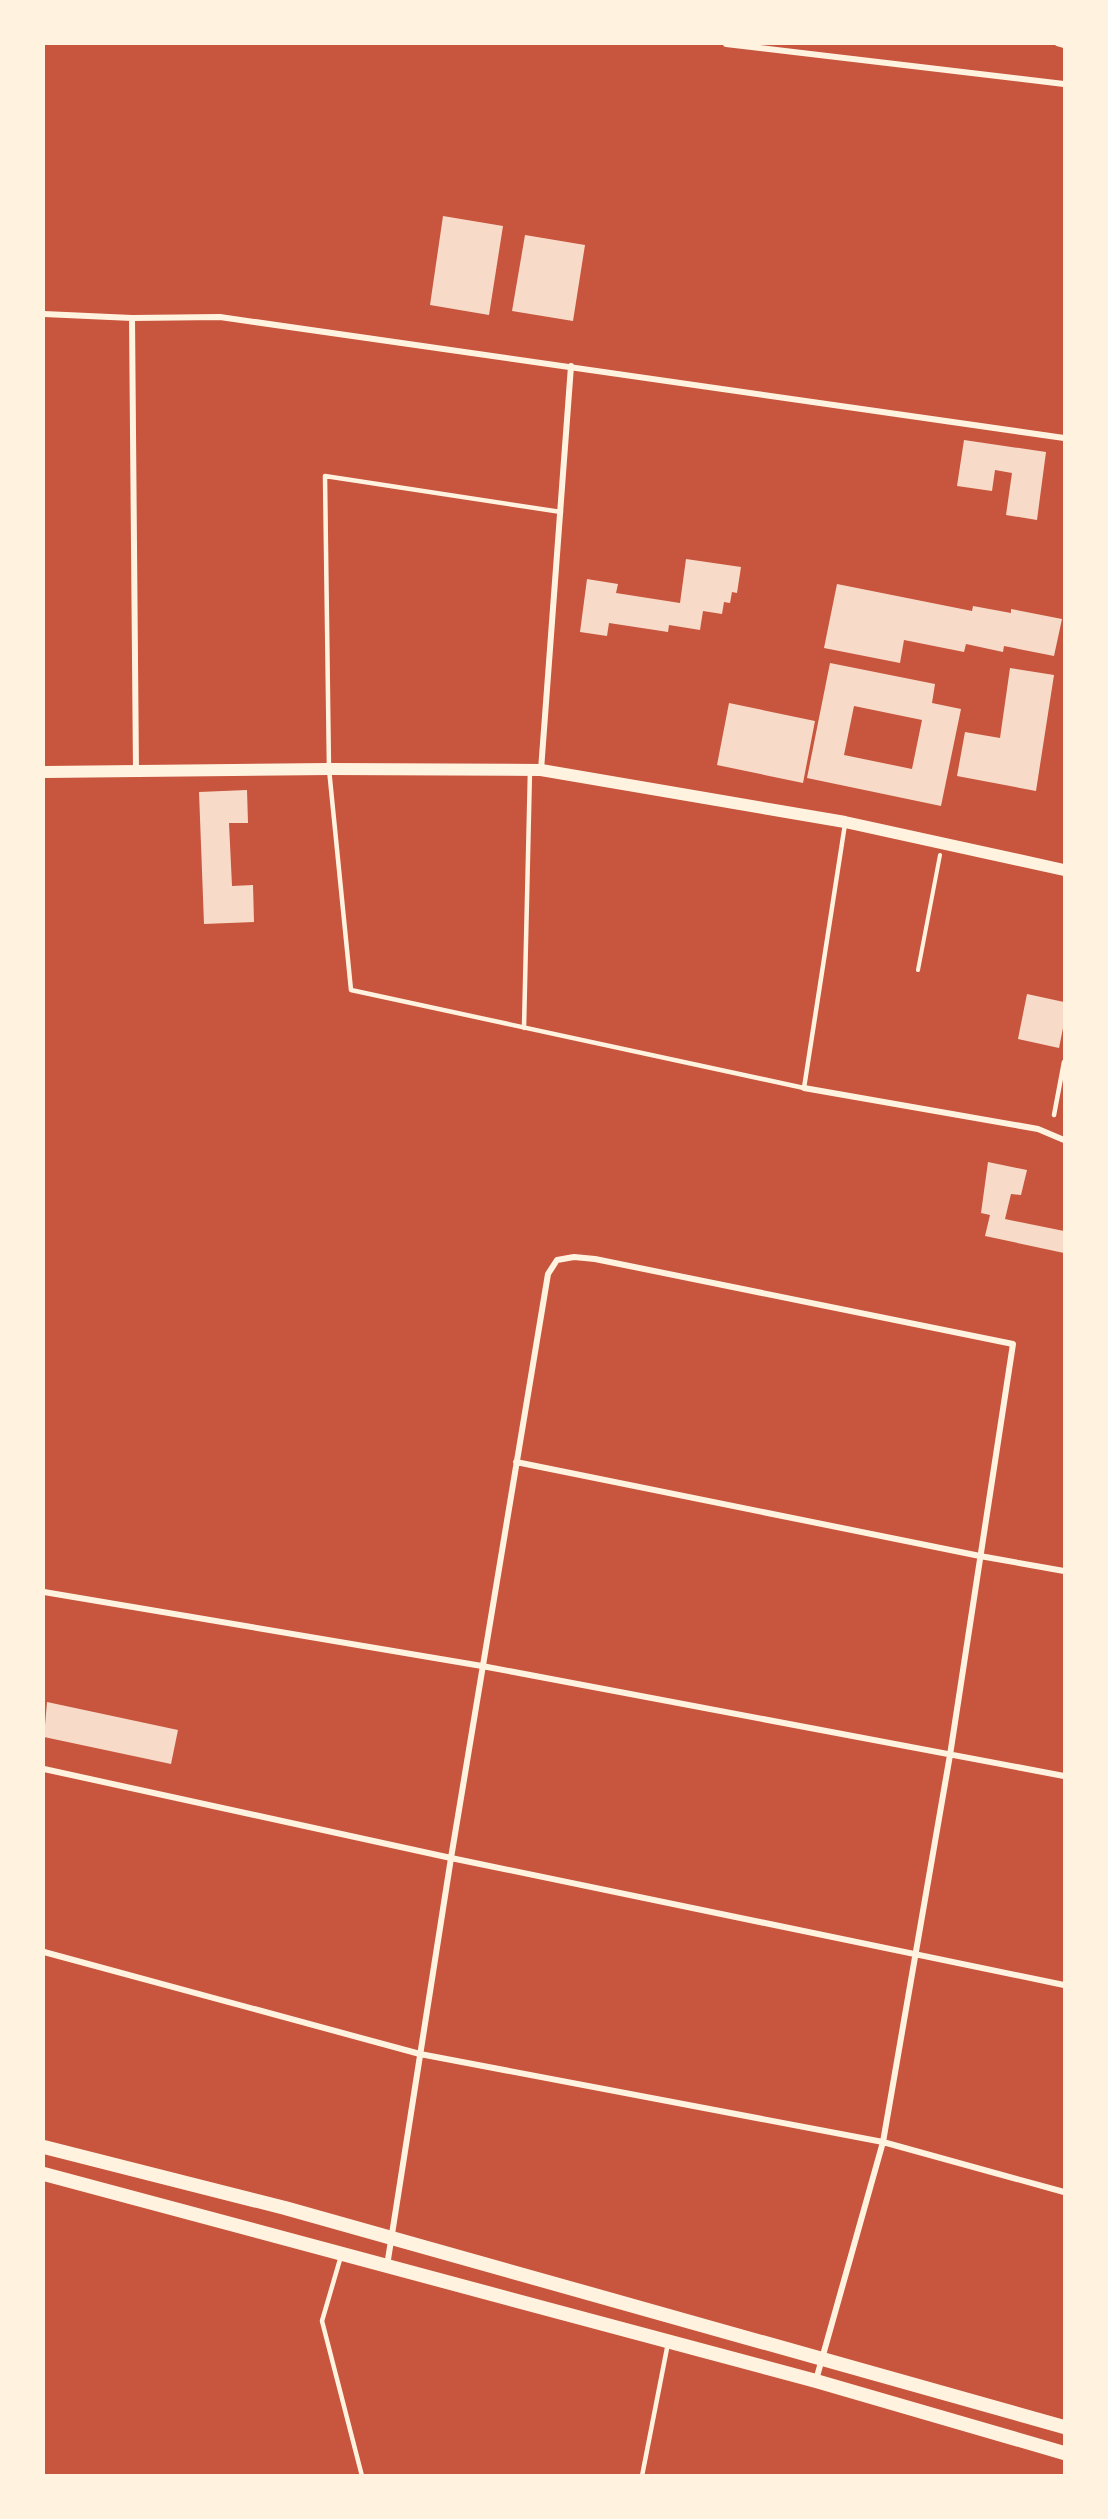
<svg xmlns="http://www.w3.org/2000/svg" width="1108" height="2519" viewBox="0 0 1108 2519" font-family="'Noto Sans',sans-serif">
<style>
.building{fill:#f7dbc8;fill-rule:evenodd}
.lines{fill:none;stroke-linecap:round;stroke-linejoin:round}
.path{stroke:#fff3e0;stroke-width:4}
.service{stroke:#fff3e0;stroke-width:4.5}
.minor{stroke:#fff3e0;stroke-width:6}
.secondary{stroke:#fff3e0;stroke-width:12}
.primary{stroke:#fff3e0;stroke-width:14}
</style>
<rect width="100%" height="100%" fill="#c8553d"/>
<path class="building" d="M443,216L503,226L489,315L430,305Z
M525,235L585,245L573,321L512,311Z
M964,440L1046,452L1037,520L1006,515L1012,473L995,470L992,491L957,486Z
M686,559L741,567L737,593L732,592L730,603L724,602L722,614L703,611L700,630L669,625L668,632L609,623L607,636L580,632L587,579L618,584L616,593L680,603Z
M837,584L972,611L973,606L1011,613V609L1062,619L1054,656L1004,646L1003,652L966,644L964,652L904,640L900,663L824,648Z
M830,663L935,684L932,703L961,709L941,806L807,778ZM854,706L922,720L912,769L844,755Z
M1010,668L1054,675L1036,791L957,776L965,732L1000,738Z
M729,703L815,721L803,783L717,765Z
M247,790L248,823H229L232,886L253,885L254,922L204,924L199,792Z
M1027,994L1064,1002V1023L1059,1048L1018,1039Z
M988,1162L1027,1170L1021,1195L1011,1194L1005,1219L1064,1231V1253L985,1236L990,1215L981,1213Z
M47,1702L178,1730L171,1764L44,1737Z"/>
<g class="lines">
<path class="path" d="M1057,44L1064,46
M918,970L940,855"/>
<path class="service" d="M561,512L325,476L329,769L351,990L804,1088L845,824
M524,1028L530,770
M1054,1115L1064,1062
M341,2256L322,2321L362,2476
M642,2476L668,2343"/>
<path class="minor" d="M726,44L1064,84
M44,314L132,318L220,317L1064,438
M132,318L136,772
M541,770L571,366
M804,1088L1038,1129L1064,1140
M516,1462L980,1556L1064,1571
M44,1592L482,1666L1064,1776
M44,1769L451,1858L1064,1985
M44,1952L420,2054L883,2142L1064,2192
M387,2266L451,1858L548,1274L557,1260L574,1257L595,1259L1013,1344L950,1755L883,2142L816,2380"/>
<path class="secondary" d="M44,772L329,769L541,770L845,822L1064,870"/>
<path class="primary" d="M44,2147L285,2208L1064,2427
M44,2174L816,2381L1064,2453"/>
</g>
<rect width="1108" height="2519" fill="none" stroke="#fff3e0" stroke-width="90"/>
</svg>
